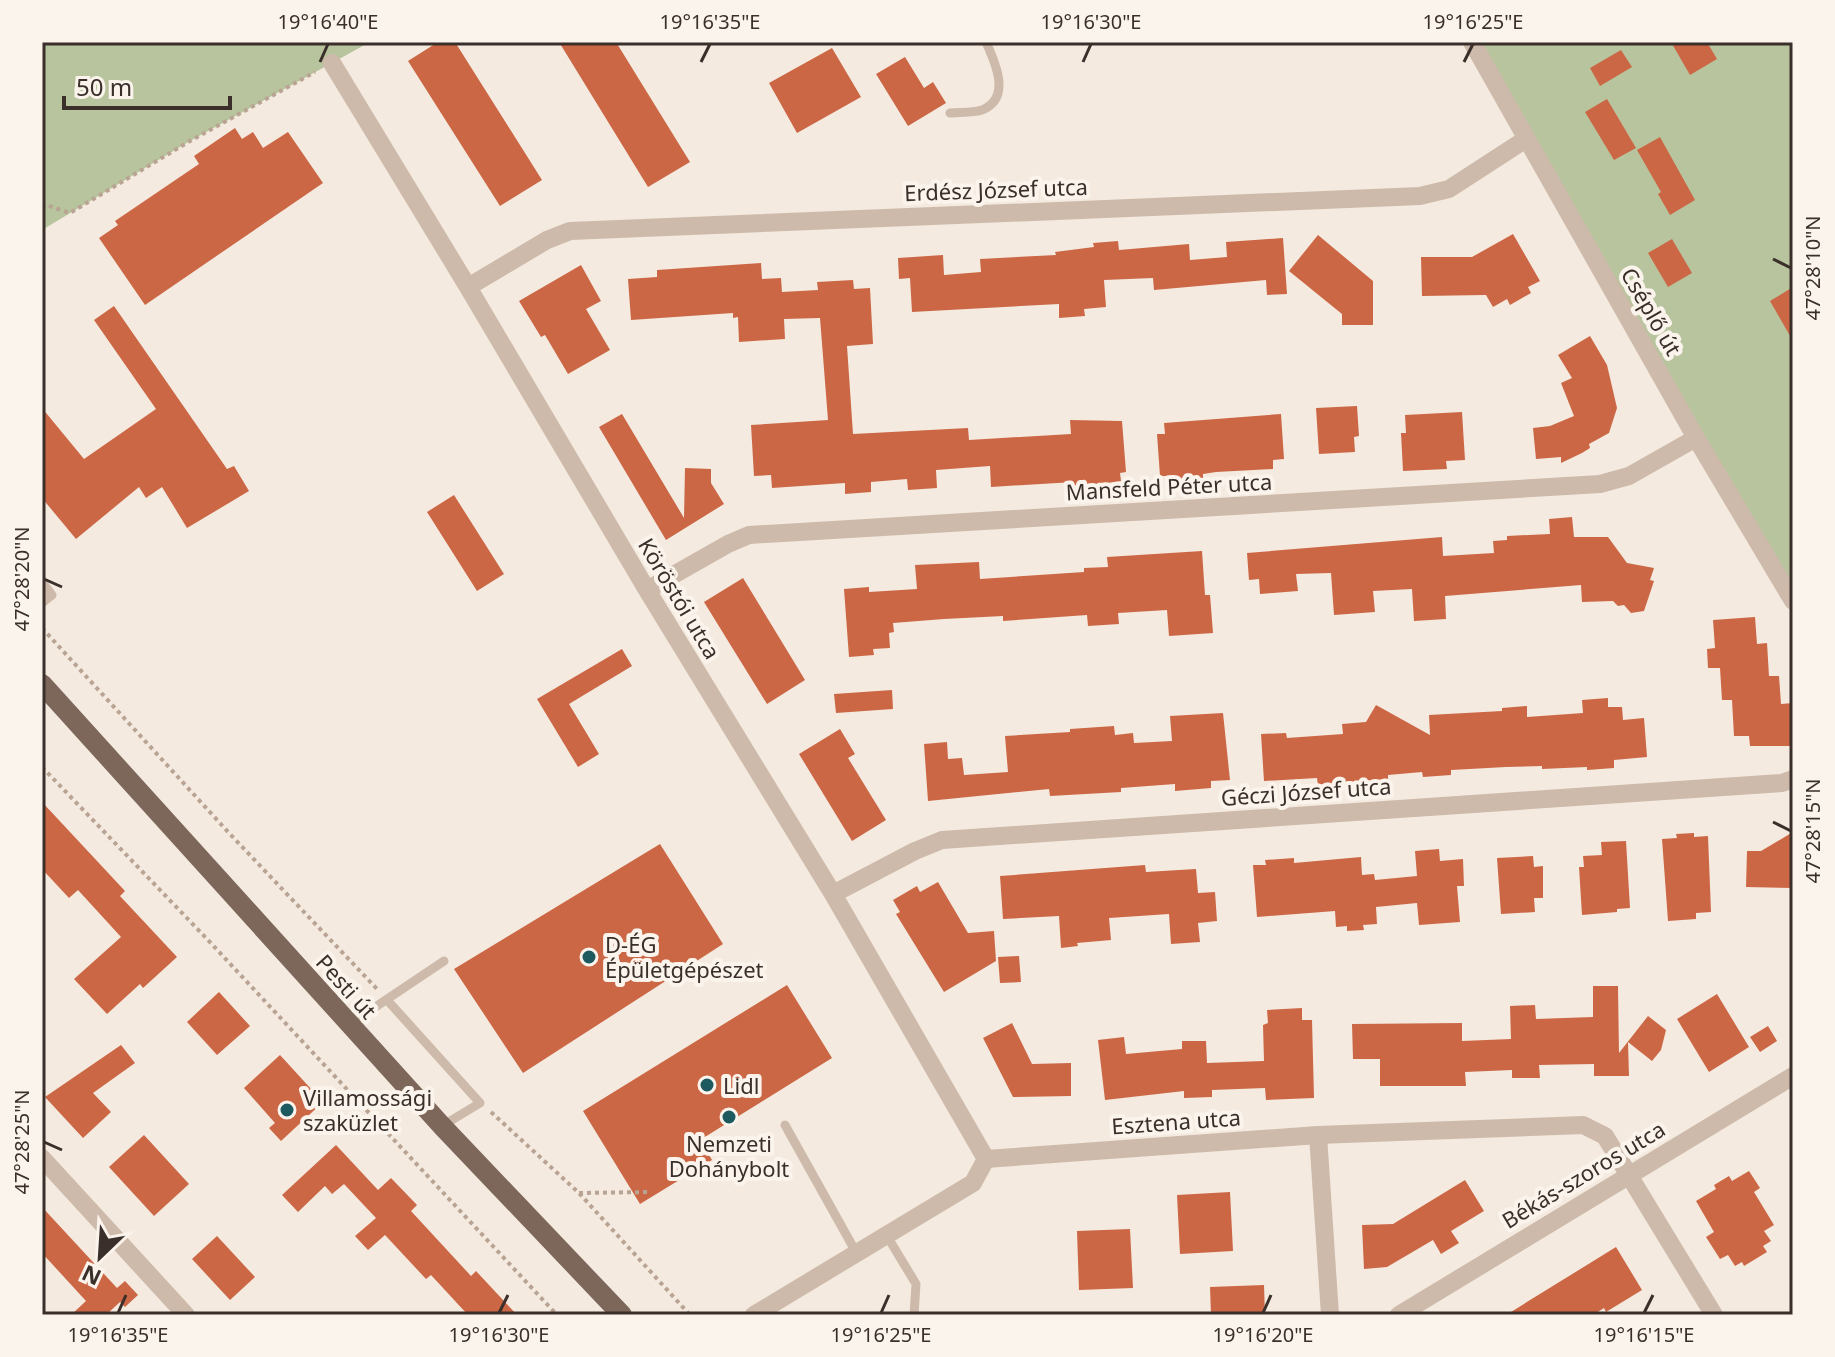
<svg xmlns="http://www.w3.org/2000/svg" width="1835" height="1357" viewBox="0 0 1835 1357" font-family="'Noto Sans',sans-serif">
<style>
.green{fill:#b7c49d}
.building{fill:#cc6745}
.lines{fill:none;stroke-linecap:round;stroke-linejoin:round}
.path{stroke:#b9a494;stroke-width:4;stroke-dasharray:4 4;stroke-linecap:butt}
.lane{stroke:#cdbaaa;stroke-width:9}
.street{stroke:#cdbaaa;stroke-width:18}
.primary{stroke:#7d665a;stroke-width:20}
.ticks{fill:none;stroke:#3a2f2a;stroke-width:3}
.poi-dot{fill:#1c5a5f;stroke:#fbf4ec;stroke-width:3}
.labels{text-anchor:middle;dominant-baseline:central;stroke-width:8;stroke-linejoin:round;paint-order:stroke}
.street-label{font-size:22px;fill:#3a2f2a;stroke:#fbf4ec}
.poi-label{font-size:22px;fill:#3a2f2a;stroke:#fbf4ec;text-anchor:start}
.neatline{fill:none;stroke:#3a2f2a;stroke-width:3}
.ticks-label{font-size:20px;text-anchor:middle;fill:#3a2f2a}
</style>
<rect width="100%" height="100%" fill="#f4eadf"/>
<path class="green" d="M45,42H370L190,141L42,230V44Z
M1474,42H1793V601Z"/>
<path class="building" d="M438,42H455L542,180L500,206L408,61Z
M559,42H616L690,162L648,187Z
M1671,42H1707L1717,59L1690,75Z
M832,48L861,97L797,133L769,83Z
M1621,50L1632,67L1600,86L1590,68Z
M905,57L924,88L933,82L946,103L908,126L876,74Z
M1607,99L1636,148L1614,160L1585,112Z
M235,128L242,139L253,132L263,148L288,132L323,183L145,305L99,238L118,225L115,221L199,164L194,156Z
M1660,137L1695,200L1670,215L1658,194L1661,192L1637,150Z
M1513,234L1540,281L1528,287L1531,293L1510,305L1507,299L1493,307L1486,295L1422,296L1421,257H1472Z
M1318,235L1373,281V325H1342V314L1289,271Z
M1283,238L1287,294L1267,295L1266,280L1154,290L1153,278L1104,280L1106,307L1084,309L1085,316L1059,318V304L912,312L910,278L899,279L898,258L943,255L944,275L981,272L980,259L1056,255L1055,252L1094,247L1093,243L1118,241L1119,250L1189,244L1190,260L1227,257L1226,242Z
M1672,239L1692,273L1668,287L1648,253Z
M761,263L762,279L781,278L782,292L818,290L817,282L853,280L854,289L870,288L873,344L847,346L853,434L968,428L969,440L1071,434L1070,420L1122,421L1126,472L1120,473L1121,481L1100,484L1074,486V482L991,487L990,466L936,470L937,488L908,490L907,479L871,482V492L845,494V483L772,488L771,475L754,476L751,425L828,420L820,318L784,319L785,339L739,342L738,317L733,318V313L631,320L628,279L657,277V270Z
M581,265L601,301L586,309L610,350L568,374L545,335L541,337L519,301Z
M1793,287V341L1770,301Z
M114,306L227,469L234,466L249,491L187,528L162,487L146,498L139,487L76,539L42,498V408L84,459L156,409L94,320Z
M1590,336L1607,365L1617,408L1609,433L1589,444L1590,448L1582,453L1561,463V457L1536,459L1533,428L1550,426L1574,416L1561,383L1572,378L1558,355Z
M1357,406L1359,436L1354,437L1355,452L1319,454L1316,408Z
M1462,412L1465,460L1446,461L1447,469L1403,471L1401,433H1406L1405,415Z
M622,414L684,518L685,468L711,469V483L724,504L666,540L599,427Z
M1281,414L1284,459L1273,460V469L1216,472L1203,474V478L1172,480L1171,476H1160L1157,434H1165L1164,423Z
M454,495L504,574L477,591L427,512Z
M1572,517L1574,537H1608L1627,563L1654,568L1650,580L1654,581L1644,611L1631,613L1624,605L1618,606L1613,601L1582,602L1581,585L1445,596L1446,619L1414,621L1412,589L1373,591L1375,612L1334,615L1331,573L1296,574L1298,591L1260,594L1259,579L1249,580L1247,553L1442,537L1443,556L1494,553L1493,541L1507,540V536L1550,534L1549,519Z
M1202,551L1205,595H1210L1213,633L1169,636L1167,610L1118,613L1119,624L1088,626L1087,615L1003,621V616L944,619L893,623L894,632L889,633L890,648L873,649L874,655L849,657L844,589L869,587V592L917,589L915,565L979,562L980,579L1084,572V568L1108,567L1107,557Z
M743,578L805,680L767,704L704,602Z
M1755,617L1757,644L1767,643L1769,676H1779L1781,704L1793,703V746H1750L1749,736H1734L1732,700H1722L1720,668H1708L1707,649L1715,648L1713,620Z
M622,649L632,666L569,704L599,754L578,767L537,699Z
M892,690L893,709L836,713L834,694Z
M1608,698V707H1622L1623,720L1644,718L1647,757L1614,760V768L1587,770V767L1542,769V766L1506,767L1451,770V775L1423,777L1422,772L1388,775V781L1318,785L1317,778L1264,781L1261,734L1286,733L1287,738L1343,734L1342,724L1366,722L1376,705L1430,735L1429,715L1502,711V708L1527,706V717L1583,713L1582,700Z
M1223,713L1230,780L1211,781V788L1175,791V784L1121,788V792L1050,796L1049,789L928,801L924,744L947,742L948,759L962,758L964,775L1008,772L1005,736L1070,732V729L1114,726L1115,735L1133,733L1134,743L1172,741L1170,716Z
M840,729L855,754L848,758L886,820L852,841L799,754Z
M42,802L125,891L120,896L177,957L143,988L140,984L107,1014L74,979L121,937L78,890L69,898L42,869Z
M1793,832V888L1746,887L1747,851H1761Z
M1694,833V837L1708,836L1711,912L1696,913V919L1668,921L1662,839L1677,838L1676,834Z
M1626,841L1630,908L1617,909V912L1582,915L1579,867H1584L1583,856L1602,855L1601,842Z
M660,844L723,944L523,1073L454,969Z
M1439,849L1440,861L1463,859L1464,886H1457L1460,922L1419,925L1417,903L1376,907L1377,924L1363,925L1364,930L1347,931V926L1336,927L1335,911L1257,917L1253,865H1266L1265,860L1294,858V863L1361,857L1362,875L1374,874L1375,880L1417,876L1415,851Z
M1533,856L1534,867L1543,866V898H1534L1535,912L1501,914L1497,858Z
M1145,865L1146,872L1196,869L1198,893L1215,892L1217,921L1198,923L1200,942L1171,944L1169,914L1109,918L1111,940L1077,943L1078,946L1061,948L1059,916L1003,919L1000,876Z
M938,882L968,933L994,931L996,961L944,992L896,914L900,912L893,900L917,886L920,892Z
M1019,956L1021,982L1000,983L998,957Z
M787,985L832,1058L700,1140L712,1160L640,1204L583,1111Z
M1593,986H1618L1619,1053L1648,1016L1666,1030L1661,1050L1652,1061L1628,1042L1629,1076H1594V1064L1539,1065L1540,1078H1512V1070L1465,1072L1466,1086H1380V1059H1353L1352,1024L1462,1023V1041L1511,1039L1510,1006L1535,1005L1536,1019L1593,1017Z
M219,992L250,1026L217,1055L187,1022Z
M1717,994L1749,1047L1709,1072L1677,1019Z
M1302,1008V1020H1312L1314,1098L1266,1100L1265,1088L1212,1090V1097L1184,1098V1091L1105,1100L1098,1040L1124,1037L1126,1054L1182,1049V1041H1206L1207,1063L1264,1061L1263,1025L1268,1023L1267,1010Z
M1012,1023L1032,1064L1071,1063V1096L1013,1097L983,1038Z
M1768,1026L1777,1041L1760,1052L1750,1037Z
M121,1045L135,1063L93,1093L111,1112L83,1138L45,1097Z
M280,1055L323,1102L281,1141L269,1128L275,1123L244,1088Z
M144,1135L189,1184L154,1216L109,1167Z
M336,1145L378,1190L391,1178L417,1205L411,1211L471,1276L476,1271L517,1315H468L431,1275L426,1279L385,1235L368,1250L355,1236L376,1218L344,1184L332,1194L325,1186L298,1212L282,1195Z
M1749,1171L1760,1188L1754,1192L1774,1225L1764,1231L1771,1241L1763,1246L1767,1252L1744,1266L1742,1262L1735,1266L1728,1255L1720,1259L1706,1237L1714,1232L1696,1201L1716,1189L1714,1185L1729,1176L1732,1181Z
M1465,1180L1484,1211L1451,1231L1459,1243L1441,1254L1433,1240L1387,1267L1364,1269L1362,1225L1393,1224Z
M1230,1192L1233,1251L1180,1254L1177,1195Z
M42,1207L117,1288L125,1281L138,1295L125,1307L120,1302L106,1315H71L86,1301L42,1253Z
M1130,1229L1133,1288L1079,1290L1077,1231Z
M217,1236L255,1277L230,1300L192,1259Z
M1616,1247L1642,1290L1606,1312L1604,1308L1593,1315H1506Z
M1264,1285L1265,1315H1211L1210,1287Z"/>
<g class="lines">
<path class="path" d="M42,208L46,205L70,213L190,141L315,72
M42,628L229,833L378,990
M42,767L208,940L557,1315
M491,1112L579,1193L690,1315
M579,1193L648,1192"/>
<path class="lane" d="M950,113C960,112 973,113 982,110C1012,98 995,62 986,42
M42,582L52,595L42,603
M388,1001L480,1103L442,1126
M350,1024L444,961
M785,1125L857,1254
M887,1236L916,1284L914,1315"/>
<path class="street" d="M1472,42L1696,438L1793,601
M332,63L468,287L647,590L833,894L986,1159
M468,287L547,240L570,231L1420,196L1449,189L1526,139
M647,590L728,544L749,535L1600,484L1629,476L1696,438
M833,894L915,851L942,840L1782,783L1793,779
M1318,1135L1330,1315
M42,1158L186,1315
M986,1159L1318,1135L1583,1125L1605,1136L1714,1315
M754,1315L973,1183L986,1159
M1399,1315L1793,1076"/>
<path class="primary" d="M42,684L442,1126L622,1315"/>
</g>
<path class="ticks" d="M320,62L328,44M701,62L710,44M1083,62L1091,44M1464,62L1473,44M1773,259L1791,268M44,579L62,587M1773,822L1791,831M44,1142L62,1150M118,1313L126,1295M499,1313L508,1295M881,1313L889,1295M1263,1313L1271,1295M1644,1313L1653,1295"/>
<g class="poi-dot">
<circle cx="589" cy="957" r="8"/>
<circle cx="707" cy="1085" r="8"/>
<circle cx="287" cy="1110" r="8"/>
<circle cx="729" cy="1117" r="8"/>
</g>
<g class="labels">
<g class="street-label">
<text transform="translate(996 189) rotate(-2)">Erdész József utca</text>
<text transform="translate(1652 311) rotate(60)">Cséplő út</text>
<text transform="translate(1169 486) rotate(-3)">Mansfeld Péter utca</text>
<text transform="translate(680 598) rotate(59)">Köröstói utca</text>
<text transform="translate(1306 791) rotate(-4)">Géczi József utca</text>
<text transform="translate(347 986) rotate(48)">Pesti út</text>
<text transform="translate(1176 1121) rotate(-4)">Esztena utca</text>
<text transform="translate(1583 1174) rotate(-31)">Békás-szoros utca</text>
</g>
<g class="poi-label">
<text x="605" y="944">D-ÉG<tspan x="605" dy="25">Épületgépészet</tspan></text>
<text x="723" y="1085">Lidl</text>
<text x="303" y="1097">Villamossági<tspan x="303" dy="25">szaküzlet</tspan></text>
<text x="729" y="1143" text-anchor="middle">Nemzeti<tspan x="729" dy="25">Dohánybolt</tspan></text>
</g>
</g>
<rect width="1835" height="1357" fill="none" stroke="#fbf4ec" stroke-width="88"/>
<g transform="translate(100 1257) rotate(205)" stroke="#fbf4ec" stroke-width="6" paint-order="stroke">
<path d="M0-6L14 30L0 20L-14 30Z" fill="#3a2f2a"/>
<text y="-12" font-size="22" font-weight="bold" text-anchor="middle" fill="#3a2f2a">N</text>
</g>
<path d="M64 96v12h166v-12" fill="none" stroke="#3a2f2a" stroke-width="4"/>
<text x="76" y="96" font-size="24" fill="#3a2f2a" stroke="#fbf4ec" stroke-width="6" paint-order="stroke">50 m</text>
<rect x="44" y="44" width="1747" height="1269" class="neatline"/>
<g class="ticks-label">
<text x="328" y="29">19°16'40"E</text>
<text x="710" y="29">19°16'35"E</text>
<text x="1091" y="29">19°16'30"E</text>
<text x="1473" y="29">19°16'25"E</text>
<text transform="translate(1813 268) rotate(-90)" y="7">47°28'10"N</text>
<text transform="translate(22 579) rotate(-90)" y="7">47°28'20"N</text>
<text transform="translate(1813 831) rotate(-90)" y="7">47°28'15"N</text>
<text transform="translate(22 1142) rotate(-90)" y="7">47°28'25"N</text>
<text x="118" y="1342">19°16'35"E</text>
<text x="499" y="1342">19°16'30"E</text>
<text x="881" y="1342">19°16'25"E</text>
<text x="1263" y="1342">19°16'20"E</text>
<text x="1644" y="1342">19°16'15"E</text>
</g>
</svg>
